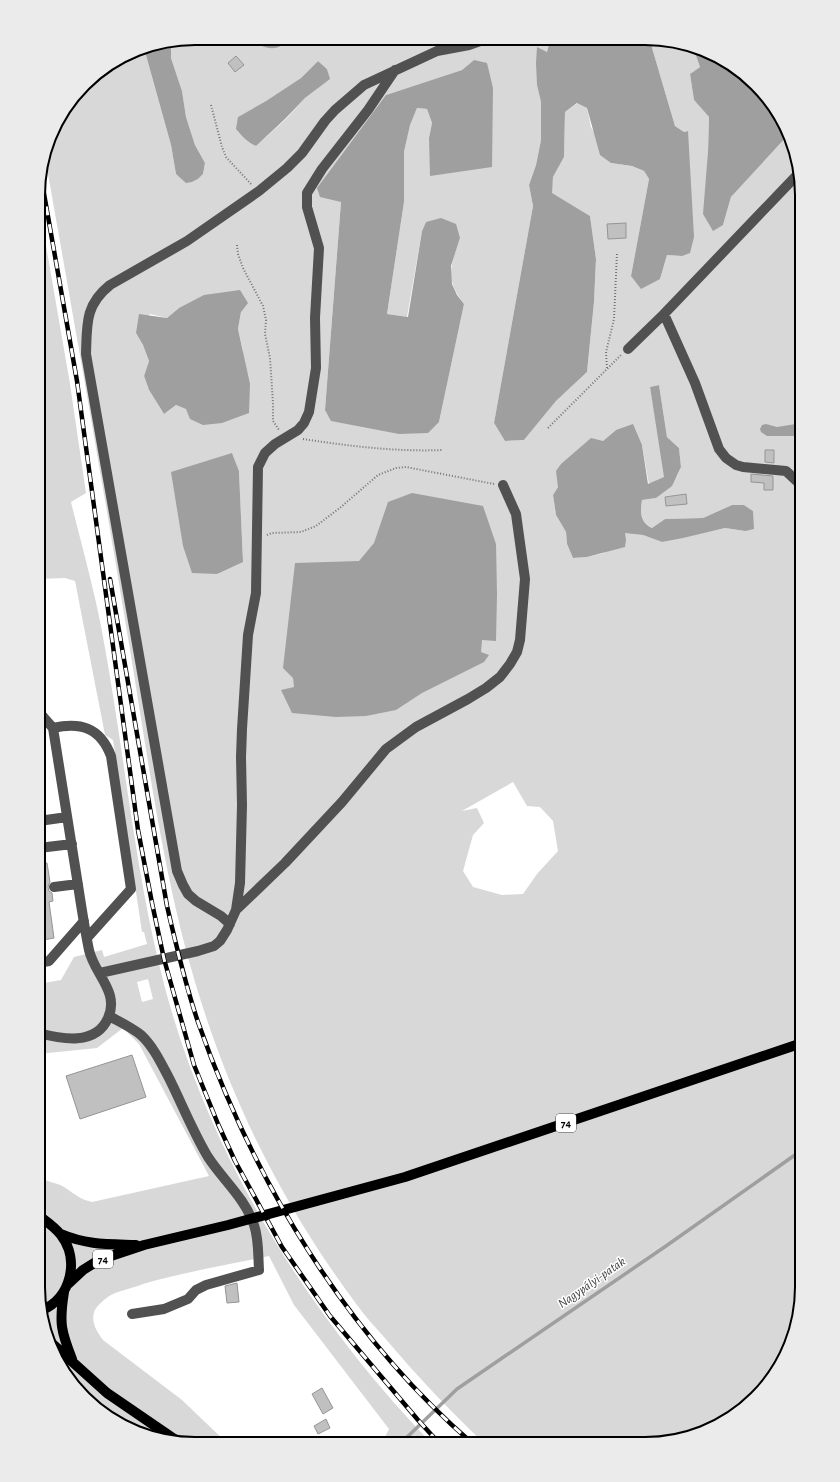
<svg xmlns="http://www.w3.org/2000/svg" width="840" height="1482" viewBox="0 0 840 1482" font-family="'Alegreya Sans',sans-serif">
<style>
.green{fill:#d8d8d8;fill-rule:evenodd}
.water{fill:#9f9f9f}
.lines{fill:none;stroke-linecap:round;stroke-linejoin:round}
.stream{stroke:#9f9f9f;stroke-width:3.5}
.building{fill:#c0c0c0;stroke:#959595}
.path{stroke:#737373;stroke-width:2;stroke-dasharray:1 2;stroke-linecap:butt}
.minor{stroke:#515151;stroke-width:10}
.major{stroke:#000;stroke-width:10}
.rail-casing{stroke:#000;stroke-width:4.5}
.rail{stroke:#fff;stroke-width:3;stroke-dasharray:9;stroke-linecap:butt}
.labels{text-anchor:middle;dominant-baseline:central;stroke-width:3;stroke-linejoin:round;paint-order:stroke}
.shield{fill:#fff;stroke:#4c4c4c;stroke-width:1}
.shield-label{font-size:11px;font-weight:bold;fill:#000}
.water-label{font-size:13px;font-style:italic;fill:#404040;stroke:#fff}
.rim{fill:none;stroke:#000;stroke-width:2}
</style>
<rect width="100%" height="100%" fill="#fff"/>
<path class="green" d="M195,38H247L259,45H284L289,39H323L358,46L370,39L550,40L547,52L537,48V84L541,102V140L536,165L529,185L533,206L494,423L505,441L524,440L556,401L587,372L594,302L596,259L590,216L551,193L553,177L564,157L565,112L578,103L587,108L591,127L611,163L632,166L644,171L649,179L631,276L660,279L667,255L682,256L688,131L684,132L675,126L650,41H675L693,47L700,67L690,74L694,100L709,117L708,152L723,225L731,197L789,134L794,144L802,195V1297L790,1347L770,1382L740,1412L696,1436L645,1444H485C449,1410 416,1375 384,1337C375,1327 365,1316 357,1305C283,1206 230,1100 195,982C161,868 147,749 127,632C101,473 73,315 45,157L54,125L91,77L135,50L144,48L171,145L176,174L192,182L198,179L203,174L205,163L195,145L186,117L182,91L171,58V43ZM474,60L429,138L432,123L427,109L417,108L410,124L404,152V202L387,314L407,317L422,231L426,222L460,238C451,266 444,278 464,304L439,422L325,410L341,201L386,95L462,70ZM318,61L327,69L329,79L305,98L286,119L256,146C241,140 242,131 238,117L266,101L301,78ZM179,308L241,312L238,329L243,351L187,409L176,405L164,414L149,390L144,376L149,361L143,345L136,333L150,314L167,318ZM659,385L667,437L679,448L681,467L677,476L656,498L642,500C640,512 640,521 652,528L665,519L703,518L732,505H744L753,511L745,531L725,528L662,542L643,535L625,532L604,553L587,557L573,558L567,544L566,532L556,515L553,495L558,487L603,441L616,430L642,445L649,485L665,477L650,387ZM232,453L239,471L243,561ZM513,782L527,806L540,807L553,821L558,851L537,874L523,894L502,895L473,887L463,871L473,835L484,823L477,808L462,811Z
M39,205L70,384L86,493L71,502C83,551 97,599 105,648C124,753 134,860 159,964C202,1146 303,1309 431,1443H382L389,1429L294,1305L269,1256C227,1265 184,1272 143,1284C133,1288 121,1290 111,1295C106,1298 96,1306 94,1312C91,1323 97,1332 103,1340L182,1400L227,1443H174L135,1432L99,1411L70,1382L46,1338L38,1287V1176C45,1182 56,1182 64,1187C75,1194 79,1199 92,1202L209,1176L139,1044L123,1028L97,1048L38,1054V984L61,980L74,957L102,950L104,957L147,944L144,932H142L113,740L105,735L75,581L65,578L39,579ZM148,979L153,999L142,1002L137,982Z"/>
<path class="water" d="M247,38L289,39C276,55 261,47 247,38Z
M323,39H370L359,46Z
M550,40L650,41L675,126L684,132L688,131L694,237L690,253L682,256L667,255L660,279L641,289L631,276L649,179L644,171L632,166L611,163L600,155L587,108L577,103L565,112L564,157L553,177L552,193L590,216L596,259L594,302L587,372L556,401L524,440L505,441L494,423L533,206L529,185L536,165L541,140V102L537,85L536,63L537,47L547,52Z
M171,43V58L182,91L186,117L195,145L205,163L203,174L198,179L192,182L186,183L176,174L171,145L144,48Z
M693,47L714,54L748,77L775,108L777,113L789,134L731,197L723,225L713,231L703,214L708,152L709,117L694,100L690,74L700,67Z
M474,60L487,63L493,88L492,167L430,176L429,138L432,123L427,109L417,108L410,125L404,152V202L387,314L408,317L422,231L426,222L441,218L456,224L460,238L451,266L452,284L457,295L464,304L439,422L428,433L399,434L331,421L325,410L341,202L320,197L317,188L386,95L462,70Z
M318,61L327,69L330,79L305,98L285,119L256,146C247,142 242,136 236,129L238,117L266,101L301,78Z
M240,290L248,303L241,312L238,329L250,384L249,413L222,423L203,425L190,419L186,409L176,405L164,414L149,390L144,376L149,361L143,345L136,333L139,314L167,318L179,308L204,295Z
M659,385L667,437L679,448L681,467L672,486L656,498L642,500C640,512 640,522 652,528L665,519L703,518L732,505H744L753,511L754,529L745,531L725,528L683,538L662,542L643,535L625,533L626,540L625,547L587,557L573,558L567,544L566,532L556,515L553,495L558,487L556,471L561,464L591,438L603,441L616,430L633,424L642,445L648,484L664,477L650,387Z
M802,423V436H767L761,432L760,429L762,425L766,424L777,427Z
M232,453L239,471L243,562L217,574L192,573L183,546L171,472Z
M412,493L483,506L496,544L497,594L496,641L482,640L481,652L489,655L484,662L422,693L396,710L366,716L336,717L292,713L281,690L294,687L293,678L283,668L295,563L359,561L374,543L388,502Z"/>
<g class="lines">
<path class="stream" d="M401,1443L457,1389L666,1246L802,1150"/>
</g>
<path class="building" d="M236,56L244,65L235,72L228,63Z
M626,223V238L608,239L607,224Z
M765,450H774V463L765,462Z
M751,474L773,476V490H764V483L751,482Z
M686,494L687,504L666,506L665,497Z
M47,863L50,882L48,887L49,891L52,893L53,901L49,902L54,938L38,941V864Z
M132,1055L146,1097L80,1119L66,1076Z
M237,1283L239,1302L227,1303L225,1286Z
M322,1388L333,1408L323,1414L312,1394Z
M326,1419L330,1428L318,1434L314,1426Z"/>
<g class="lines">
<path class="path" d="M211,105L222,147L226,157L251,184
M237,245L238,254L243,268L263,306L266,320L265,334L270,358L273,403V421L279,430
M607,368L606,352L614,319L617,253
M548,428L621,355
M303,439C349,446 396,452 443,450
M267,535L272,533L301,532L316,526L341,507L378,475L396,468L406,467L494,484"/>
<path class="minor" d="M664,314L695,383L719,449L726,458L736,465L743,467L786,471L802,486
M628,349L664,314L798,174
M39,712L53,728
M39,821L67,817
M39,848L72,844
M54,887L78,884
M236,910L285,863L342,802L386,749L416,727L468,699L486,688L500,677L510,664L517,652L520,640L525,579L516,514L503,485
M230,924L221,916L196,901L188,894L183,885L177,871L86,354C87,324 85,305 110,285L187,241L259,191L287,168L302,153L325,121L335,110L364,85L437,51L469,45L483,40
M38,963L49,961L84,921
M100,973L198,951L214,946L220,941L227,930L236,910L240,883L242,805L241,757L242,729L248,635L256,593L258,467L265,453L275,444L298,430L304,423L309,412L316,368L315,318L319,248L307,207V193L322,169L368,110L395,70
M109,1016C120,1022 131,1027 141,1035C153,1046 161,1063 169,1078C182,1104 193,1132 208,1157C223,1180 245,1198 254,1225C259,1239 258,1255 259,1270L206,1285L196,1290L188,1299L164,1309L132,1314
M38,1033C62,1039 96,1046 108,1018C120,992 94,974 89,950C83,921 79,890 74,860C67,816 60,772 53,728C80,722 100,727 111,756L131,889L87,938"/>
<path class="major" d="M38,1215C46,1221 55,1227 61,1235C80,1260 71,1298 42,1310
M61,1234C87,1245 108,1244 136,1245
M68,1284L83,1270L99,1260L144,1245L228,1225L405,1177L802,1043
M64,1292C59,1323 61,1331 72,1359
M47,1339L107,1393L180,1443"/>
<g class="rail-casing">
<path id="rail" d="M40,171L77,381L138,830L152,903L164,959L194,1065L218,1124L235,1161L282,1247L330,1316L418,1420L439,1443
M110,579L167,906C176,945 185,984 198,1022C253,1179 345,1333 472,1443"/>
</g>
<use href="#rail" class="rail"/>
</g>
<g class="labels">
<g class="shield">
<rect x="556" y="1114" width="20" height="18" rx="3"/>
<rect x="93" y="1250" width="20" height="18" rx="3"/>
</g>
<g class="shield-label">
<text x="566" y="1123">74</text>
<text x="103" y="1259">74</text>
</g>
<g class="water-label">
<text transform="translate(592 1283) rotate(-35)">Nagypályi-patak</text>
</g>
</g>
<path d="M0 0H840V1482H0ZM195 45H645A150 150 0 0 1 795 195V1287A150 150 0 0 1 645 1437H195A150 150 0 0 1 45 1287V195A150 150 0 0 1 195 45Z" fill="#ebebeb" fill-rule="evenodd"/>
<path class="rim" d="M195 45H645A150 150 0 0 1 795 195V1287A150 150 0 0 1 645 1437H195A150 150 0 0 1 45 1287V195A150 150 0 0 1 195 45Z"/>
</svg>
